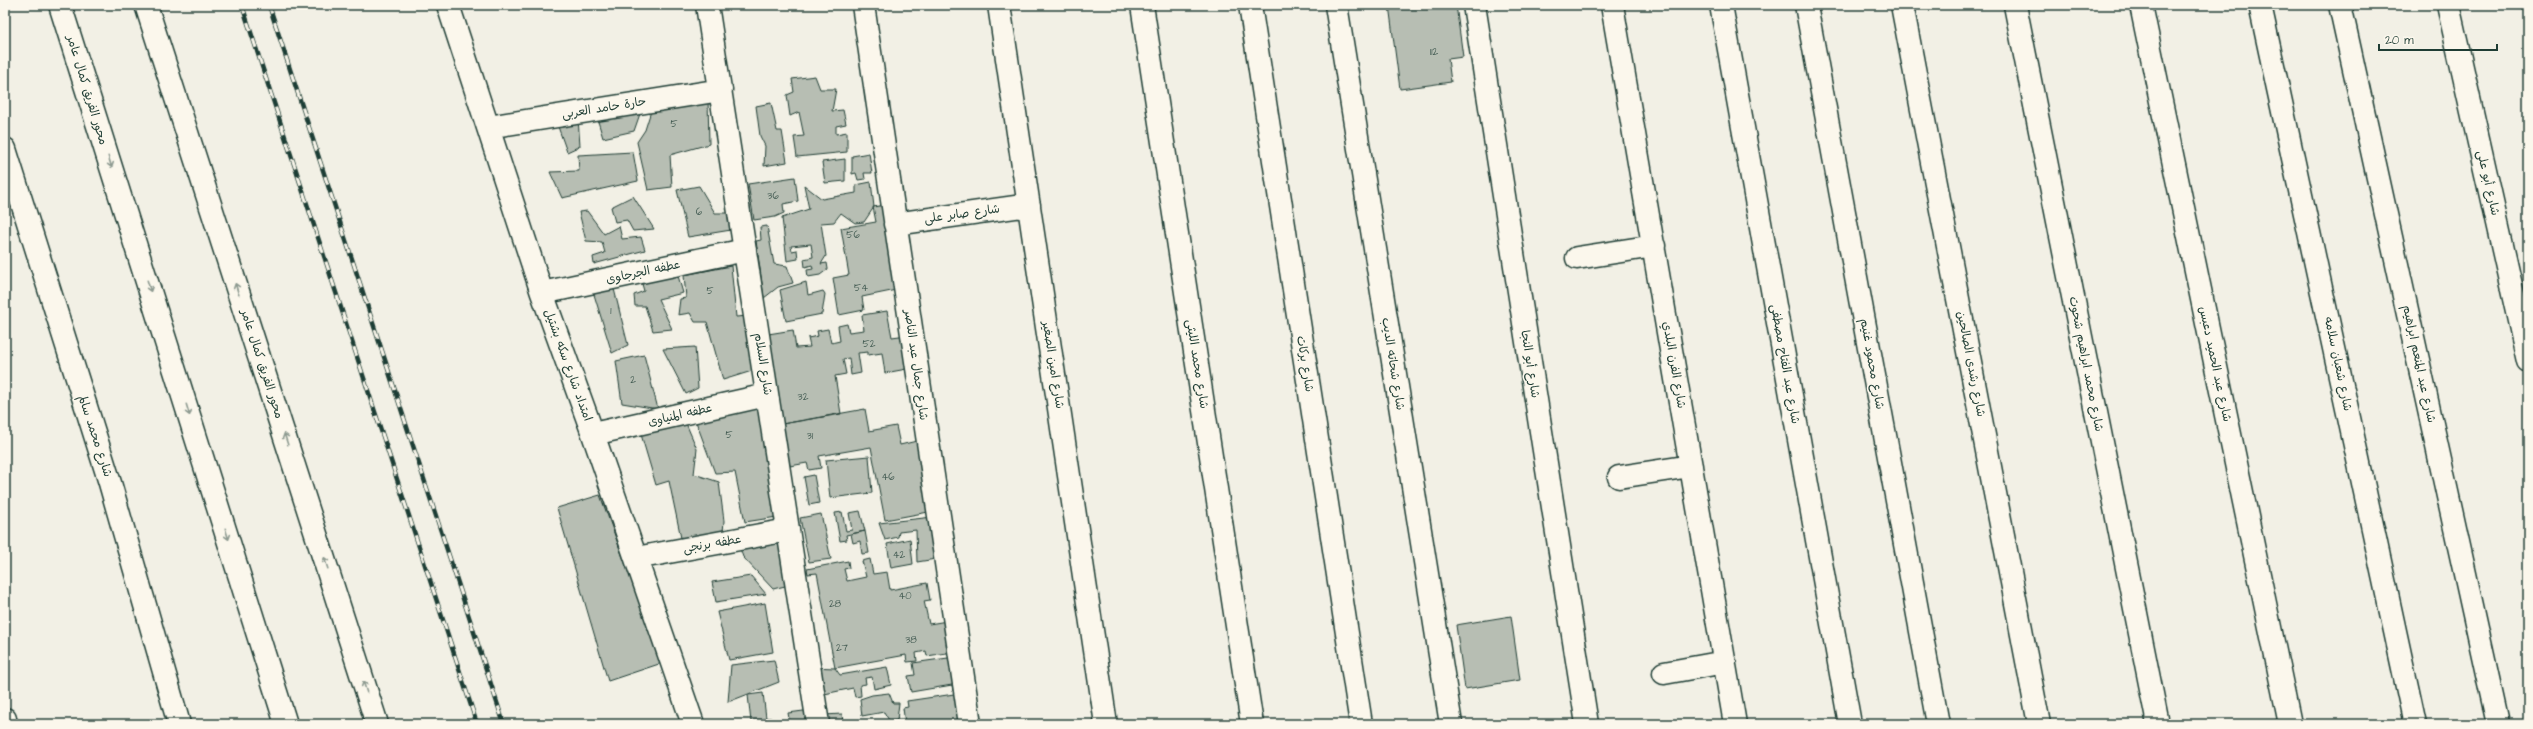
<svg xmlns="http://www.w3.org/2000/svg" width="2533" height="729" viewBox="0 0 2533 729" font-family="'Architects Daughter','Playpen Sans Arabic',sans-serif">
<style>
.building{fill:#b7beb3;stroke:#1f3d34}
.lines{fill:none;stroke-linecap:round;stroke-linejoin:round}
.minor-casing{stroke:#1f3d34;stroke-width:25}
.major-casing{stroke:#1f3d34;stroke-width:25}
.minor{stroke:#fbf7ec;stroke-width:22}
.major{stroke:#fbf7ec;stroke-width:22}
.rail-casing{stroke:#1f3d34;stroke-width:4.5}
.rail{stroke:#fbf7ec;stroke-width:3;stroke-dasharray:9;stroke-linecap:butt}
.oneway{stroke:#8d9a90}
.labels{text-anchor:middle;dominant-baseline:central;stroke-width:3;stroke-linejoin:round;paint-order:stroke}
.number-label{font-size:10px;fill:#455d54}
.street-label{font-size:12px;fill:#1f3d34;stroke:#fbf7ec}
</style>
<rect width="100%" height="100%" fill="#f2f0e5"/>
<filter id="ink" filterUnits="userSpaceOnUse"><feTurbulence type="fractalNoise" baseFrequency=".025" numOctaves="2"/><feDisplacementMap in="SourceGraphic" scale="8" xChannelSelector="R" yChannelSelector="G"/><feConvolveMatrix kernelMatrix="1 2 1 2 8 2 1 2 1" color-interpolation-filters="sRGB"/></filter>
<g filter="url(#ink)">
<path class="building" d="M1389,5H1456L1463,57L1448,59L1451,82L1400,89Z
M815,76L820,89H836L832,111L843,110L846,124L836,126V134L847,132V152L797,157L794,137L804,136L799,112L790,116L787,95L794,92L792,79Z
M708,99L709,144L670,155L672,187L648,190L637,142L645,130L651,111Z
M771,103L777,131H782L787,162L764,166L765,146L760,136L756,106Z
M642,108L634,131L603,138L597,118Z
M578,118L580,146L567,152L556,121Z
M633,152L638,181L562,198L550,172L579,171L578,155Z
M869,153L872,173H864L865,179L858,180L856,173L852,174V156Z
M845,159V181L825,183L822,162Z
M795,177L798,201L783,204L784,213L775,217L754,220L748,184Z
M871,182L874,207L864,222L855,223L841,213L834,222L821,223L826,256L821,264L827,263L828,269L820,275L808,277L807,270L813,269L812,265L805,267L804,259L813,257L811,244L791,246L792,251L797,250L798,259L787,261L782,218L809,209L804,185L822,199L856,193V185Z
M699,186L715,213H728L731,230L688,237L677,190Z
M633,196L654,229L633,231L627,220L615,222L611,207Z
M886,205L901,289L862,297L864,310L839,315L833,278L849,275L841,228L876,222L873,207Z
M587,211L604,234L619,226L622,239L641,237L645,250L594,264L593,257L605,253L602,242L586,241L579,212Z
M767,226L774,264L787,266L793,283L778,287L764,298L756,241L761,240L760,227Z
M731,266L736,317L749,316L752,371L723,380L707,322H695L690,313L678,315L680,299L686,298L684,275Z
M676,269L683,293L658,299L672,329L653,331L645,306H635L634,295L644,291L640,277Z
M806,282L808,295L823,291L825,294L822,314L786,321L780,290Z
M613,285L628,345L612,353L592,288Z
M887,311L892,337L907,335L912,368L885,373L882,353L868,355V352L858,353L861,373L851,375L849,358L843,359L846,374L835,376L841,414L782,424L762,335L793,330L796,348L810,347L808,338L818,336L817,331L828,329L831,343L840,341L838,326L847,324L849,332L864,330L862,315Z
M695,347L698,388L686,394L663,349Z
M644,355L658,409L622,403L616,361Z
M760,404L777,517L745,522L735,472L715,473L695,419Z
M865,409L869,431L896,426L900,445L921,440L934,511L885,520L871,447L819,456L821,468L809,470L807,463L790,466L782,424Z
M685,421L697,449L694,474L719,482L724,521L723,532L681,538L669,481L656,485L640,431Z
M869,456L872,493L830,498L826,460Z
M814,475L819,503L809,505L804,477Z
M600,495L662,663L608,681L557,508Z
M860,511L865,531L846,535L847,540L840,541L835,513L842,512L846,531L852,530L849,513Z
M821,514L831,559L809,562L800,518Z
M933,517L942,558L917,562L916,530L899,532L898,537L885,540L879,523Z
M865,531L869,553L862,554L860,541L853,543L851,534Z
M910,539L913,564L891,568L887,544Z
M781,540L785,586L773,589L743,557L739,546Z
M870,559L873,574L887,572L890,590L927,583L930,600L924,601L929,624L947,621L953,652L927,656L926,651L916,653L917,661L907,662L906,655L835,668L817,573L808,574L807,569L848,561L849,568L844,569L847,581L866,577L862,561Z
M751,576L766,594L716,602L712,582Z
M765,603L773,652L729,660L717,612Z
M1511,616L1520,680L1465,689L1456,625Z
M955,657L960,690L953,691L952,685L911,692L908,676L915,675L913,663Z
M774,660L779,682L728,702L731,665Z
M810,667L835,668L840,675L887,667L891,685L874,689L872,677L865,678L866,684L860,685L861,696L855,697L853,688L815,696Z
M763,693L766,718H771L772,724H760V720L751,722L748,695Z
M889,693L893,703H899L897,720L890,722L884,712L862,716L860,699L872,695Z
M961,693L966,724H905L903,708L908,707L907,701Z
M811,710L813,722L790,724L788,713Z
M842,714L843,724H826L824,715Z"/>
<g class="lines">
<g class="minor-casing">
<path id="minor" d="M448,5L542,293L593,434L693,724
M707,5L818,724
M863,5L970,724
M999,5L1106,724
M1142,5L1252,724
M1250,5L1361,724
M1336,5L1451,724
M1474,5L1587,724
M1612,5L1735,724
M1721,5L1850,724
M1806,5L1938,724
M1902,5L2039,724
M2015,5L2158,724
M2141,5L2290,724
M2260,5L2415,724
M2340,5L2498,724
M2448,5L2528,361
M488,127L721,90
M5,149L110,483L179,724
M895,224L1029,205
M1577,258L1654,246
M542,293L745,250
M593,434L767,395
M1619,477L1691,466
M636,558L788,530
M1664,673L1725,662
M5,719L6,724"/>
</g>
<g class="major-casing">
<path id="major" d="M60,5L286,724
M146,5L377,724"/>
</g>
<use href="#minor" class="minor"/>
<use href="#major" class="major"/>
<g class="rail-casing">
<path id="rail" d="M242,5L477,724
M269,5L504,724"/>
</g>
<use href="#rail" class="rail"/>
</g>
<defs><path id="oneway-shaft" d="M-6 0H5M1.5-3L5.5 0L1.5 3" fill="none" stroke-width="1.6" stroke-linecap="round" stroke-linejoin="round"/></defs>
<g class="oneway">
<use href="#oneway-shaft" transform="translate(110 162) rotate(73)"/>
<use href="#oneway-shaft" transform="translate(149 286) rotate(73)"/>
<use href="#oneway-shaft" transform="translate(237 289) rotate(-108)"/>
<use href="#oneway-shaft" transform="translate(188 410) rotate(73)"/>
<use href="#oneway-shaft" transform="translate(286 439) rotate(-108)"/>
<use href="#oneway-shaft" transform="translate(227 534) rotate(73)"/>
<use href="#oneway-shaft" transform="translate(326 563) rotate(-108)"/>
<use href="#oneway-shaft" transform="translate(365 687) rotate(-108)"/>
</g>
</g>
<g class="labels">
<g class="number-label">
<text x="1434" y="52">112</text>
<text x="674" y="124">5</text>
<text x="773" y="196">36</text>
<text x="699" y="212">6</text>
<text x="853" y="235">56</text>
<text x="861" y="288">54</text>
<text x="710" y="291">5</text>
<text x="611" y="311">1</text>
<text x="869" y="344">52</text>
<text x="633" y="380">2</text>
<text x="803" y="397">32</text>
<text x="729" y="435">5</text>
<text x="810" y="436">31</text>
<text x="888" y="477">46</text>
<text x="899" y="555">42</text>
<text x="905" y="596">40</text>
<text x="835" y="604">28</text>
<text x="911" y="640">38</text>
<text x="842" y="648">27</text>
</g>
<g class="street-label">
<text transform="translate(87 90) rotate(73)">محور الفريق كمال عامر</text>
<text transform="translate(604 108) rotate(-9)">حارة حامد العربى</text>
<text transform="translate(2488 183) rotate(77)">شارع أبو على</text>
<text transform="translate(962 214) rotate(-8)">شارع صابر على</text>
<text transform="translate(643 272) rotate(-12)">عطفه الجرجاوى</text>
<text transform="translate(262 364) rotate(72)">محور الفريق كمال عامر</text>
<text transform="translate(763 364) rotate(81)">شارع السلام</text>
<text transform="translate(1197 364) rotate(81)">شارع محمد الليثى</text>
<text transform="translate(1305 364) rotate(81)">شارع بركات</text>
<text transform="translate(1393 364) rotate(81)">شارع شحاته الديب</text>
<text transform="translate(1530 364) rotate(81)">شارع أبو النجا</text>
<text transform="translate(1785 364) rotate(80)">شارع عبد الفتاح مصطفى</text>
<text transform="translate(1872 364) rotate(80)">شارع محمود غنيم</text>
<text transform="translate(1971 364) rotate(79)">شارع رشدى الصالحين</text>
<text transform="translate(2086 364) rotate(79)">شارع محمد ابراهيم شحوت</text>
<text transform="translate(2215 364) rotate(78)">شارع عبد الحميد دعبس</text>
<text transform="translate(2338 364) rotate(78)">شارع شعبان سلامه</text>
<text transform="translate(2419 364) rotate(78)">شارع عبد المنعم ابراهيم</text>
<text transform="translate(568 365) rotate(70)">امتداد شارع سكه بشتيل</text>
<text transform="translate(916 365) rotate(82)">شارع جمال عبد الناصر</text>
<text transform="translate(1053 365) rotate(81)">شارع امين الصغير</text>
<text transform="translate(1674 365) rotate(80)">شارع الفرن البلدي</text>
<text transform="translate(680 415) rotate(-13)">عطفه المنياوى</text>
<text transform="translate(95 436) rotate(72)">شارع محمد سالم</text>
<text transform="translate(712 544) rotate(-10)">عطفه برنجى</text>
</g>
</g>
<rect width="2533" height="729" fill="none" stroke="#fbf7ec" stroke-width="20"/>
<rect x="10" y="10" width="2513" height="709" fill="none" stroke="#1f3d34" stroke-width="1.5" filter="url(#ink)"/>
<path d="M2379 44v6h118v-6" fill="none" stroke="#1f3d34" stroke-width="2"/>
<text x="2385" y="44" font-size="12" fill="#1f3d34" stroke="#fbf7ec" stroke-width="3" paint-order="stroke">20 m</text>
</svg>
